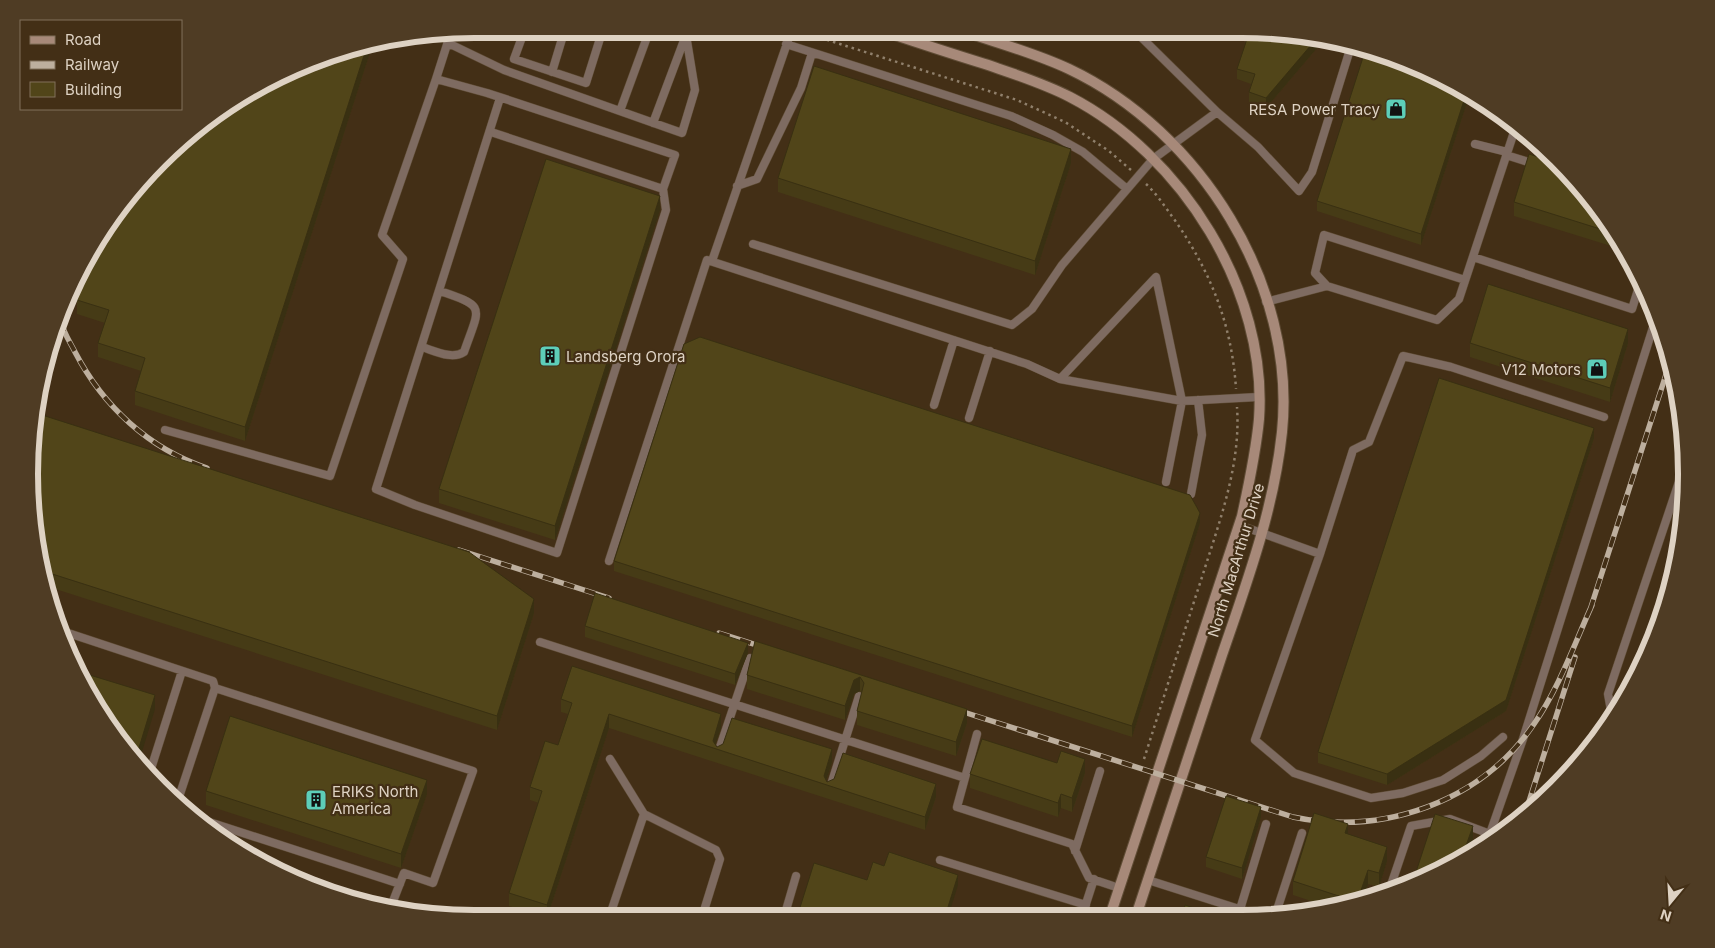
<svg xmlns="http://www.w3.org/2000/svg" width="1715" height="948" viewBox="0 0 1715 948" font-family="Inter,sans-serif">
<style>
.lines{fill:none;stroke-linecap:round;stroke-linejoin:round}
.lane-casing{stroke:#5f4c35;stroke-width:9}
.secondary-casing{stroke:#5f4c35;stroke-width:12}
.path{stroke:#90806c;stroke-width:2.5;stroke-dasharray:2.5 4;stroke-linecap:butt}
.lane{stroke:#7e6b61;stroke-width:8}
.secondary{stroke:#a78979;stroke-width:10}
.rail-casing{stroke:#bdaf9e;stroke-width:5.5}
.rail{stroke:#432f16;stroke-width:4;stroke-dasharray:11;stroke-linecap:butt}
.wall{fill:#463b16}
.shaded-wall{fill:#393012}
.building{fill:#514519;stroke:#393012}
.labels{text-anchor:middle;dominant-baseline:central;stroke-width:4.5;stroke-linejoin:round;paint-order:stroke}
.poi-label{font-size:15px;fill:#ded2c3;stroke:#432f16;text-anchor:end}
.street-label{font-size:15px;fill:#ded2c3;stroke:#432f16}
.rim{fill:none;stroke:#ded2c3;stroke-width:6}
</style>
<rect width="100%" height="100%" fill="#432f16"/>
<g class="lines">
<g class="lane-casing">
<path id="lane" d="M525,29L514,59L586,83L603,29
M1141,30L1139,35L1217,112
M451,32L436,79L487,93L675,155L663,189L666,210L557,553L415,505L376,489L500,98
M448,43L504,70L682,133L695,90L686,35
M786,44L1011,116L1053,135L1083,152L1127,189
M552,72L565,29
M620,111L650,29
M653,123L686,35L680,29
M491,132L663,189
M1475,144L1507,152
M1506,155L1535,164
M737,186L757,179L801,88L812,53
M753,244L1012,325L1032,309L1062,265L1153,159L1217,112L1258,147L1299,191L1312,172L1352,43
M1473,257L1632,309L1641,280
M712,261L792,29
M1327,286L1315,273L1324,235L1465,280
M1266,302L1327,286L1437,320L1459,299L1516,126
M422,347C435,351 452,360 464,352C480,306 487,307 440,291
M1060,379L1182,401L1166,482
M934,405L954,340
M969,418L990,351
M165,430L330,476L403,259L382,235L436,79
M1191,494L1202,435L1198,400
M1239,525L1320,554L1353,450L1369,442L1403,356L1451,367L1604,417
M1320,554L1255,740L1294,773L1371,798L1403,793L1443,780L1481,756L1503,737
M609,561L707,260L1027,364L1060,379L1156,277L1182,401L1258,397
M59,630L213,681L215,688
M540,642L965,778
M1612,716L1608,694L1685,464
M977,734L957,807L1072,844L1089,878L1119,888
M718,753L750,658
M610,759L644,814L716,850L720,859L702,917
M149,775L182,671
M830,788L859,696
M178,800L215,688L473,771L433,883L404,873L390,909
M203,820L400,884
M1486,845L1523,739L1656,318
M1075,851L1100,771
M940,860L1086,905
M1148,880L1261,916
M1388,894L1411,826L1450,819L1490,834
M1082,916L1094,879
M1238,916L1266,824
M1275,916L1302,833
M784,917L796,876
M615,918L612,909L644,814"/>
</g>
<g class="secondary-casing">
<path id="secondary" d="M877,29C913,41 949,53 985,64C1014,74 1043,83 1070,97C1182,155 1268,291 1259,419C1256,452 1249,484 1242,516L1110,916
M957,29C994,42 1033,52 1069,69C1200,131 1297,285 1282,432C1274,509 1247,582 1222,655C1193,742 1165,829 1136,916"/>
</g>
<path class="path" d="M802,32L1017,100L1065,122L1109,151L1131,170
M1146,184C1157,194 1165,207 1174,219C1211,272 1232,325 1236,389
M1144,759C1164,697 1183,635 1203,574C1220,520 1241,464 1237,407"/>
<use href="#lane" class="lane"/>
<use href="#secondary" class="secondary"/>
<g class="rail-casing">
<path id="rail" d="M61,321C63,332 70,342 75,352C103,406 149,449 207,468
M459,550L609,598
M1590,610L1671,359
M719,633L766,648
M954,709L1293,817C1383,836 1481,802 1534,724C1559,688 1574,645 1592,605
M1525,814L1575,657"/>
</g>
<use href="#rail" class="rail"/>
</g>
<path class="wall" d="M1270,30L1321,38L1317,48L1266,108L1249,102V92L1251,84L1237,79V69Z
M372,46L245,441L135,405V391L141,371L98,357V343L105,323L77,314V300L331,52Z
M1464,89L1470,93L1421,245L1317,211V201Z
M1071,163L1035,275L778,192V178Z
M1514,202L1594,203L1624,250L1514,216Z
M660,210L555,540L439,503V489Z
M1470,343H1628L1610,402L1470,357Z
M1594,438L1506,711L1387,785L1318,763V752Z
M30,503L534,613L497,730L49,587Z
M1200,523L1132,737L614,571V561Z
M585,626L748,653L735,685L585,637Z
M755,641L967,709V723L956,756L857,725V711L862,693L860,691L854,694L845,720L747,689V675Z
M561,699L721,728L715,745L717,747L832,762L826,781L827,782L936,797L925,830L609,728L547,918H546L509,906V893L539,803L530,800V787L558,745L568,714L561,712Z
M1085,773L1072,812L1061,808L1058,817L970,788V774Z
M206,791L427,794L401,868L206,805Z
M1261,817L1242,879L1206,867V857Z
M1348,834L1387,861L1379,887L1368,884L1362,901L1332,908L1293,895V881Z"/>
<path class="shaded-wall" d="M1317,38H1321L1317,48L1266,108V98Z
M367,46H372L245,441V427Z
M1467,91L1470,93L1421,245V234Z
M1071,149V163L1035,275V261Z
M660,196V210L555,540V526Z
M1628,329V343L1610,402V388Z
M1594,428V438L1506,711L1387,785V774Z
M1200,513V523L1132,737V726Z
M534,599V613L497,730V716Z
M748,643V653L735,685V674Z
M860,677V691L854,694L845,720V706L854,680Z
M155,695V709L138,765L135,761Z
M967,709V723L956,756V742Z
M609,714V728L547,918V905Z
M721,714V728L714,748L713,741Z
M832,749V762L825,784L824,776Z
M1085,759V773L1072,812V798Z
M427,780V794L401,868V854Z
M936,784V797L925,830V817Z
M1061,794V808L1058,817V803Z
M1261,807V817L1242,879V868Z
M1348,824V838L1345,833Z
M1473,826V840L1468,854L1462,857Z
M1387,847V861L1379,887V873Z
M1368,870V884L1362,901L1357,902Z
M958,875V885L948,917V907Z"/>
<path class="building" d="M1250,30H1270L1317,38L1266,98L1249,92L1255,74L1237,69Z
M367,46L245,427L135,391L145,358L98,343L109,310L77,300L93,250L104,226L203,121L331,52Z
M1366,48L1464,89L1467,91L1421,234L1317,201Z
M814,66L1071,149L1035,261L778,178Z
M1529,154L1557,163L1594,203L1613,233L1514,202Z
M546,159L660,196L555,526L439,489Z
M1488,284L1628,329L1610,388L1470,343Z
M700,337L1190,495L1200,513L1132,726L614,561L684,344Z
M1439,378L1594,428L1506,700L1387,774L1318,752Z
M39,414L469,552L534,599L497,716L46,572L30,503Z
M595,593L748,643L735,674L585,626Z
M755,641L967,709L956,742L857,711L864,683L860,677L854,680L845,706L747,675Z
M572,666L721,714L713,741L717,747L723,744L732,718L832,749L824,776L827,782L834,779L843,753L936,784L925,817L609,714L547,905L509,893L542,791L530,787L545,741L558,745L572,703L561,699Z
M80,672L155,695L135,761Z
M230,716L427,780L401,854L206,791Z
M982,739L1057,763L1061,751L1085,759L1072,798L1061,794L1058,803L970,774Z
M1226,796L1261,807L1242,868L1206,857Z
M1314,813L1348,824L1345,833L1387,847L1379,873L1368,870L1357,902L1293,881Z
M1435,814L1473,826L1462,857L1413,881Z
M889,852L958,875L948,907L978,917H797L814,863L867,880L873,862L884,866Z
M1185,905L1218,916H1182Z"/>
<defs>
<g id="shop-square" transform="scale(1.125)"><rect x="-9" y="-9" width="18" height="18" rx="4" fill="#5dceb9" stroke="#432f16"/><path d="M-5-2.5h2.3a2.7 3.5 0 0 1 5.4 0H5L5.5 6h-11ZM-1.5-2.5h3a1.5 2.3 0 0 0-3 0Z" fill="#111"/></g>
<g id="building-square" transform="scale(1.125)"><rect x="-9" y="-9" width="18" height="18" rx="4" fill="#5dceb9" stroke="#432f16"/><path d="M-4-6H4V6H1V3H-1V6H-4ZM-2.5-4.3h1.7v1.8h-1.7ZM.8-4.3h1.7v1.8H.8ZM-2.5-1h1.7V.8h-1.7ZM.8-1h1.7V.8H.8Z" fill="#111"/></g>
</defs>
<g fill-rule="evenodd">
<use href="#shop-square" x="1396" y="109"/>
<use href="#building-square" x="550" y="356"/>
<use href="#shop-square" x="1597" y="369"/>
<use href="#building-square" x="316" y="800"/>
</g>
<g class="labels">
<g class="poi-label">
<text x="1380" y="109">RESA Power Tracy</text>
<text x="566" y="356" text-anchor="start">Landsberg Orora</text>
<text x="1581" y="369">V12 Motors</text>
<text x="332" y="791" text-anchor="start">ERIKS North<tspan x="332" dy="17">America</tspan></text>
</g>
<g class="street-label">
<text transform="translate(1236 560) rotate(-73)">North MacArthur Drive</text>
</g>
</g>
<path d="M0 0H1715V948H0ZM474 38H1242A436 436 0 0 1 1678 474V474A436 436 0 0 1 1242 910H474A436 436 0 0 1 38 474V474A436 436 0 0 1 474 38Z" fill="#4f3c24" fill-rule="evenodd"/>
<path class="rim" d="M474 38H1242A436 436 0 0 1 1678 474V474A436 436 0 0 1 1242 910H474A436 436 0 0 1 38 474V474A436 436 0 0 1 474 38Z"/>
<rect x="20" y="20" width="162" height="90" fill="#432f16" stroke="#81705b"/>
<rect x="30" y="36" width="25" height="8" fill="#a78979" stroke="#81705b"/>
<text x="65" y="45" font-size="15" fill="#ded2c3">Road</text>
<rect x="30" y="61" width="25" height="8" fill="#bdaf9e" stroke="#81705b"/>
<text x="65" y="70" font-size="15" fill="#ded2c3">Railway</text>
<rect x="30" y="82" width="25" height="15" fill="#514519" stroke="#81705b"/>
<text x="65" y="95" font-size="15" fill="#ded2c3">Building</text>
<g transform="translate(1670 903) rotate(198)" stroke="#432f16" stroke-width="4" paint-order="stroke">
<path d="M0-4L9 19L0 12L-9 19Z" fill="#ded2c3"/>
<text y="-8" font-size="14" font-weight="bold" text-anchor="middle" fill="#ded2c3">N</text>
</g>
</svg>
